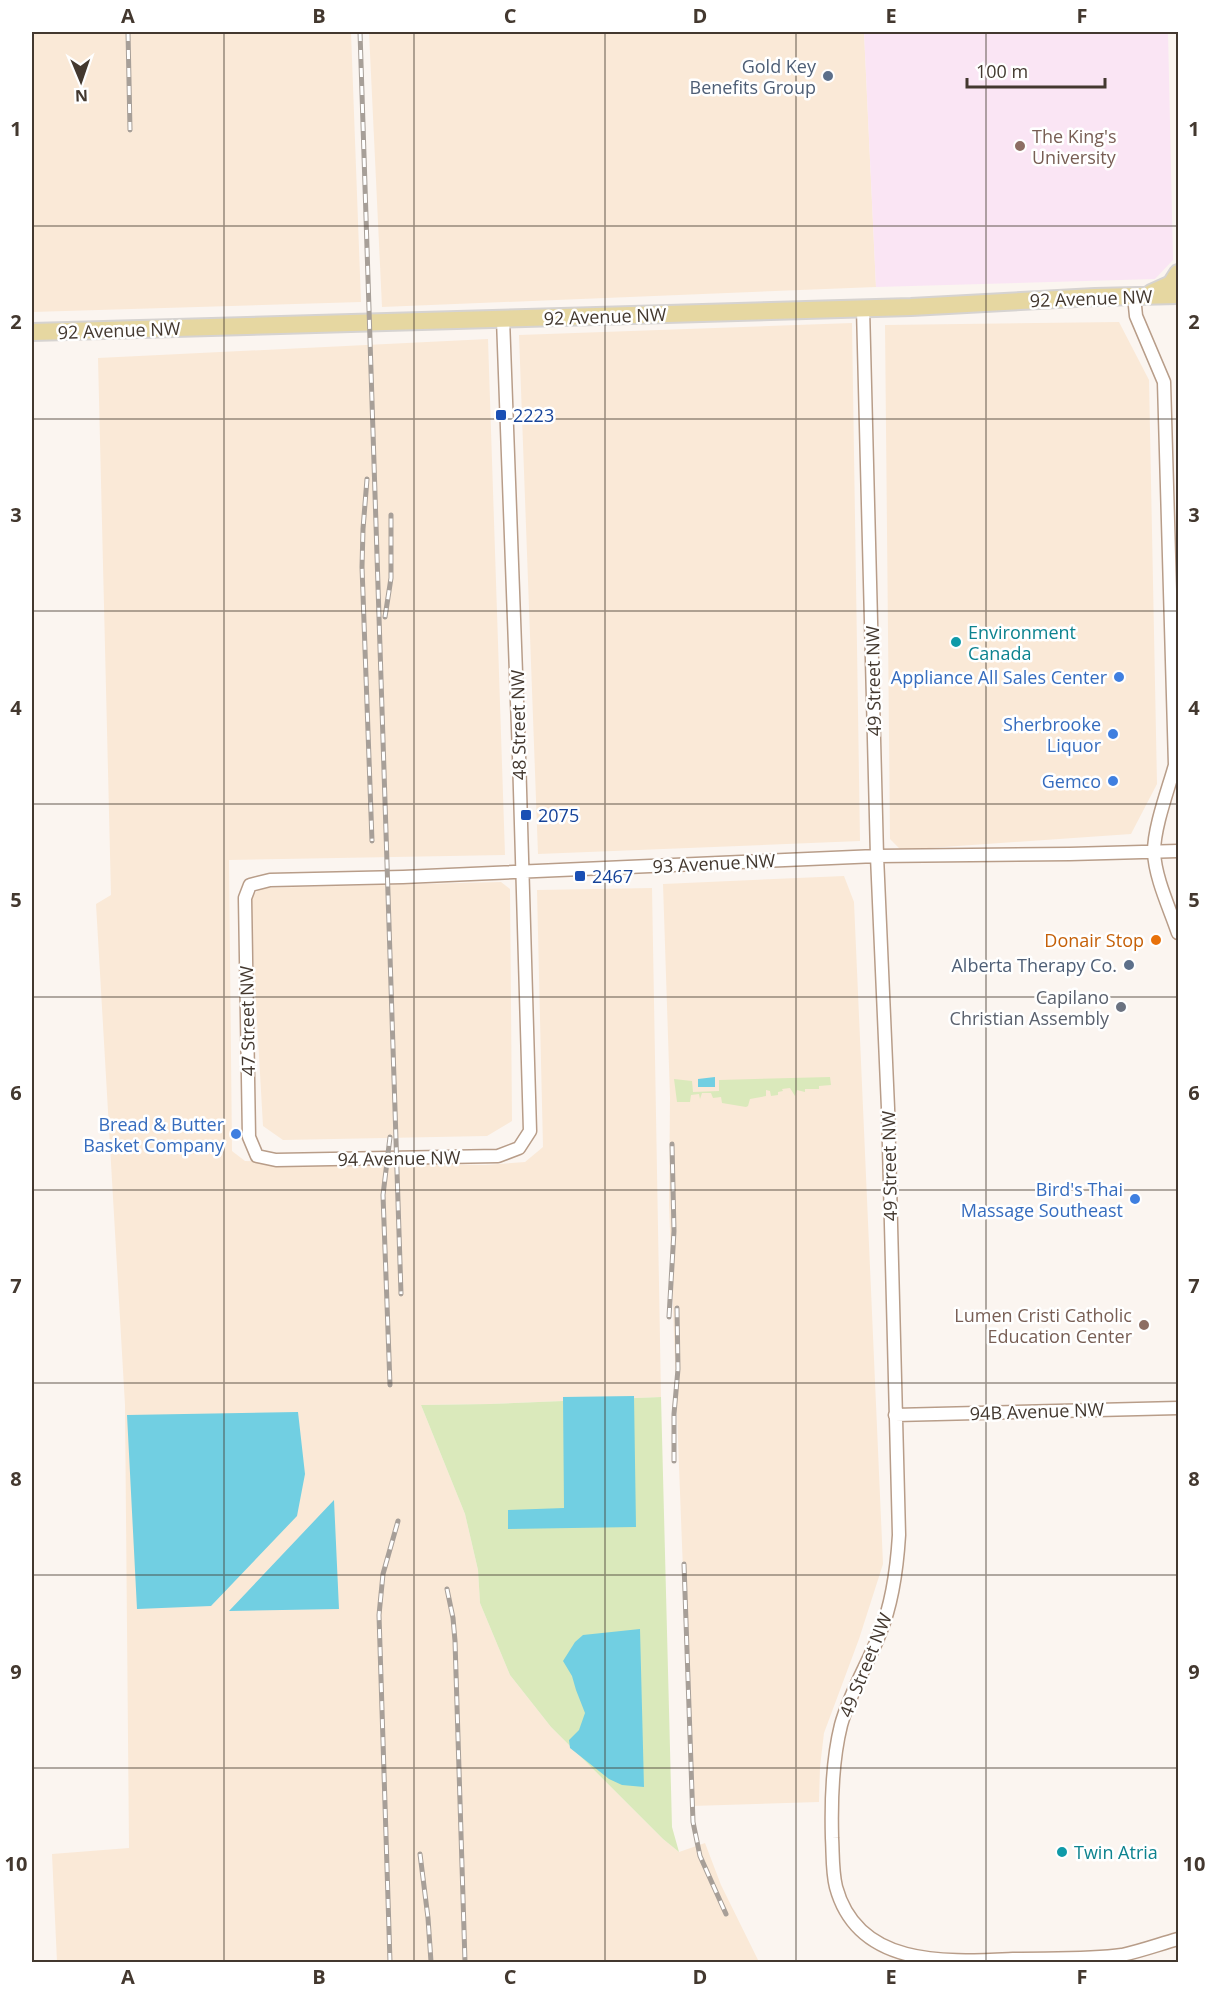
<svg xmlns="http://www.w3.org/2000/svg" width="1210" height="1994" viewBox="0 0 1210 1994" font-family="'Open Sans',sans-serif">
<style>
.industrial{fill:#fae9d7}
.education{fill:#fae5f4}
.green{fill:#dae9bb}
.water{fill:#71cfe2}
.lines{fill:none;stroke-linecap:round;stroke-linejoin:round}
.minor-casing{stroke:#b89d89;stroke-width:15}
.major-casing{stroke:#d6d3d1;stroke-width:20}
.minor{stroke:#fff;stroke-width:12}
.major{stroke:#e6d7a1;stroke-width:16}
.rail-casing{stroke:#a79f98;stroke-width:5}
.rail{stroke:#fff;stroke-width:3;stroke-dasharray:9;stroke-linecap:butt}
.grid{fill:none;stroke:#43382f;stroke-width:1.5;stroke-opacity:0.55}
.service-dot{fill:#5c6f8a;stroke:#fff;stroke-width:2}
.education-dot{fill:#8d6e63;stroke:#fff;stroke-width:2}
.transit-dot{fill:#1a4fb4;stroke:#fff;stroke-width:2}
.culture-dot{fill:#0f9aa8;stroke:#fff;stroke-width:2}
.shop-dot{fill:#3f7fe0;stroke:#fff;stroke-width:2}
.food-dot{fill:#e8710a;stroke:#fff;stroke-width:2}
.worship-dot{fill:#6b7280;stroke:#fff;stroke-width:2}
.labels{text-anchor:middle;dominant-baseline:central;stroke-width:5;stroke-linejoin:round;paint-order:stroke}
.service-label{font-size:18px;fill:#4e5e75;stroke:#fff;text-anchor:end}
.education-label{font-size:18px;fill:#785e54;stroke:#fff;text-anchor:start}
.street-label{font-size:18px;fill:#43382f;stroke:#fff}
.transit-label{font-size:18px;fill:#164399;stroke:#fff;text-anchor:start}
.culture-label{font-size:18px;fill:#0d838f;stroke:#fff;text-anchor:start}
.shop-label{font-size:18px;fill:#366cbe;stroke:#fff;text-anchor:end}
.food-label{font-size:18px;fill:#c56008;stroke:#fff;text-anchor:end}
.worship-label{font-size:18px;fill:#5b616d;stroke:#fff;text-anchor:end}
.neatline{fill:none;stroke:#43382f;stroke-width:2}
.grid-label{font-size:20px;text-anchor:middle;font-weight:bold;fill:#43382f}
</style>
<rect width="100%" height="100%" fill="#fbf5f0"/>
<path class="industrial" d="M32,32H351L361,302L32,312Z
M369,32H864L876,287L382,307Z
M1119,322L1149,380L1157,784L1131,834L901,850L890,839L885,325Z
M852,323L860,841L538,854L519,335Z
M488,339L505,855L229,860L232,1151L245,1161L485,1165L525,1162L543,1147L537,890L652,888L661,1397L490,1404L421,1405L465,1514L478,1570L480,1603L510,1675L551,1727L663,1839L679,1852L705,1843L721,1885L759,1962H57L52,1854L129,1848L125,1405L96,904L111,895L98,358Z
M844,876L854,902L883,1564L859,1639L824,1733L820,1767L819,1802L692,1806L669,1205L670,1097L663,884Z
M501,882L510,889L512,1121L487,1136L283,1140L263,1126L250,898L261,888Z"/>
<path class="education" d="M864,32H1168L1173,260L1155,279L876,287Z"/>
<path class="green" d="M830,1077L831,1085L819,1086V1089H805V1092L797,1090L795,1096L790,1088L782,1089L783,1091L778,1092V1095L771,1096L770,1091L766,1090V1096L750,1099L748,1106L746,1107L722,1103L721,1097L713,1098L711,1093H702L700,1099L699,1094L691,1095L690,1102H677L674,1079L692,1081L693,1092L719,1091V1080Z
M661,1397L672,1827L679,1852L663,1839L551,1727L510,1675L480,1603L478,1570L465,1514L421,1405L490,1404Z"/>
<path class="water" d="M715,1077V1087H698V1079Z
M634,1396L636,1527L508,1529V1510L564,1508L563,1397Z
M298,1412L305,1474L297,1516L211,1606L137,1609L127,1415Z
M334,1500L339,1609L229,1611Z
M640,1629L644,1787L622,1785L609,1779L570,1748L569,1740L579,1730L585,1713L576,1690L572,1676L563,1661L575,1642L583,1635Z"/>
<g class="lines">
<g class="minor-casing">
<path id="minor" d="M1134,296L1136,316L1164,382L1175,765C1168,790 1154,827 1154,852C1155,878 1170,909 1178,933
M863,308L877,856L888,1108L899,1535C897,1568 893,1602 880,1633C868,1664 850,1692 841,1725C832,1761 831,1800 832,1838C833,1854 832,1871 836,1887C858,1968 947,1962 1013,1959C1046,1958 1089,1960 1122,1955C1141,1951 1160,1944 1178,1939
M503,319C514,590 523,860 530,1131L519,1148L498,1156L276,1160L257,1156L249,1137L245,898L250,885L270,880L403,877L877,856L1070,854L1178,851
M895,1415L1178,1408"/>
</g>
<g class="major-casing">
<path id="major" d="M1151,293L1171,284L1178,273
M32,332L911,307L1095,297L1178,295"/>
</g>
<use href="#minor" class="minor"/>
<use href="#major" class="major"/>
<g class="rail-casing">
<path id="rail" d="M128,32L130,130
M360,32L401,1294
M367,479L363,529L362,567L372,841
M385,617L391,578V515
M390,1137L383,1195L390,1385
M669,1317L674,1231L672,1144
M674,1461V1414L678,1369L677,1308
M684,1564L693,1822L700,1856L726,1914
M447,1589L453,1618L455,1641L465,1962
M420,1854L428,1918L431,1962
M390,1962L379,1615L383,1574L398,1521"/>
</g>
<use href="#rail" class="rail"/>
</g>
<path class="grid" d="M224,32V1962M414,32V1962M605,32V1962M796,32V1962M986,32V1962M32,226H1178M32,419H1178M32,611H1178M32,804H1178M32,997H1178M32,1190H1178M32,1383H1178M32,1575H1178M32,1768H1178"/>
<g class="service-dot">
<circle cx="828" cy="76" r="6"/>
<circle cx="1129" cy="965" r="6"/>
</g>
<g class="education-dot">
<circle cx="1020" cy="146" r="6"/>
<circle cx="1144" cy="1325" r="6"/>
</g>
<g class="transit-dot">
<rect x="495" y="409" width="12" height="12" rx="3"/>
<rect x="520" y="809" width="12" height="12" rx="3"/>
<rect x="574" y="870" width="12" height="12" rx="3"/>
</g>
<g class="culture-dot">
<circle cx="956" cy="642" r="6"/>
<circle cx="1062" cy="1852" r="6"/>
</g>
<g class="shop-dot">
<circle cx="1119" cy="677" r="6"/>
<circle cx="1113" cy="734" r="6"/>
<circle cx="1113" cy="781" r="6"/>
<circle cx="236" cy="1134" r="6"/>
<circle cx="1135" cy="1199" r="6"/>
</g>
<circle class="food-dot" cx="1156" cy="940" r="6"/>
<circle class="worship-dot" cx="1121" cy="1007" r="6"/>
<g class="labels">
<g class="service-label">
<text x="816" y="66">Gold Key<tspan x="816" dy="21">Benefits Group</tspan></text>
<text x="1117" y="965">Alberta Therapy Co.</text>
</g>
<g class="education-label">
<text x="1032" y="136">The King's<tspan x="1032" dy="21">University</tspan></text>
<text x="1132" y="1315" text-anchor="end">Lumen Cristi Catholic<tspan x="1132" dy="21">Education Center</tspan></text>
</g>
<g class="street-label">
<text transform="translate(1091 298) rotate(-2)">92 Avenue NW</text>
<text transform="translate(605 316) rotate(-2)">92 Avenue NW</text>
<text transform="translate(119 330) rotate(-2)">92 Avenue NW</text>
<text transform="translate(873 681) rotate(-91)">49 Street NW</text>
<text transform="translate(518 725) rotate(-91)">48 Street NW</text>
<text transform="translate(714 863) rotate(-3)">93 Avenue NW</text>
<text transform="translate(247 1021) rotate(-91)">47 Street NW</text>
<text transform="translate(399 1158) rotate(-1)">94 Avenue NW</text>
<text transform="translate(889 1166) rotate(-91)">49 Street NW</text>
<text transform="translate(1037 1411) rotate(-2)">94B Avenue NW</text>
<text transform="translate(865 1665) rotate(-68)">49 Street NW</text>
</g>
<g class="transit-label">
<text x="513" y="415">2223</text>
<text x="538" y="815">2075</text>
<text x="592" y="876">2467</text>
</g>
<g class="culture-label">
<text x="968" y="632">Environment<tspan x="968" dy="21">Canada</tspan></text>
<text x="1074" y="1852">Twin Atria</text>
</g>
<g class="shop-label">
<text x="1107" y="677">Appliance All Sales Center</text>
<text x="1101" y="724">Sherbrooke<tspan x="1101" dy="21">Liquor</tspan></text>
<text x="1101" y="781">Gemco</text>
<text x="224" y="1124">Bread &amp; Butter<tspan x="224" dy="21">Basket Company</tspan></text>
<text x="1123" y="1189">Bird's Thai<tspan x="1123" dy="21">Massage Southeast</tspan></text>
</g>
<g class="food-label">
<text x="1144" y="940">Donair Stop</text>
</g>
<g class="worship-label">
<text x="1109" y="997">Capilano<tspan x="1109" dy="21">Christian Assembly</tspan></text>
</g>
</g>
<rect width="1210" height="1994" fill="none" stroke="#ffffff" stroke-width="66"/>
<g transform="translate(81 81) rotate(178)" stroke="#ffffff" stroke-width="4.5" paint-order="stroke">
<path d="M0-4.5L10 22L0 15L-10 22Z" fill="#43382f"/>
<text y="-9" font-size="16" font-weight="bold" text-anchor="middle" fill="#43382f">N</text>
</g>
<path d="M967 78v9h138v-9" fill="none" stroke="#43382f" stroke-width="3"/>
<text x="976" y="78" font-size="18" fill="#43382f" stroke="#ffffff" stroke-width="4.5" paint-order="stroke">100 m</text>
<rect x="33" y="33" width="1144" height="1928" class="neatline"/>
<g class="grid-label">
<text x="128" y="23">A</text>
<text x="319" y="23">B</text>
<text x="510" y="23">C</text>
<text x="700" y="23">D</text>
<text x="891" y="23">E</text>
<text x="1082" y="23">F</text>
<text x="16" y="136">1</text>
<text x="1194" y="136">1</text>
<text x="16" y="329">2</text>
<text x="1194" y="329">2</text>
<text x="16" y="522">3</text>
<text x="1194" y="522">3</text>
<text x="16" y="715">4</text>
<text x="1194" y="715">4</text>
<text x="16" y="907">5</text>
<text x="1194" y="907">5</text>
<text x="16" y="1100">6</text>
<text x="1194" y="1100">6</text>
<text x="16" y="1293">7</text>
<text x="1194" y="1293">7</text>
<text x="16" y="1486">8</text>
<text x="1194" y="1486">8</text>
<text x="16" y="1679">9</text>
<text x="1194" y="1679">9</text>
<text x="16" y="1871">10</text>
<text x="1194" y="1871">10</text>
<text x="128" y="1984">A</text>
<text x="319" y="1984">B</text>
<text x="510" y="1984">C</text>
<text x="700" y="1984">D</text>
<text x="891" y="1984">E</text>
<text x="1082" y="1984">F</text>
</g>
</svg>
